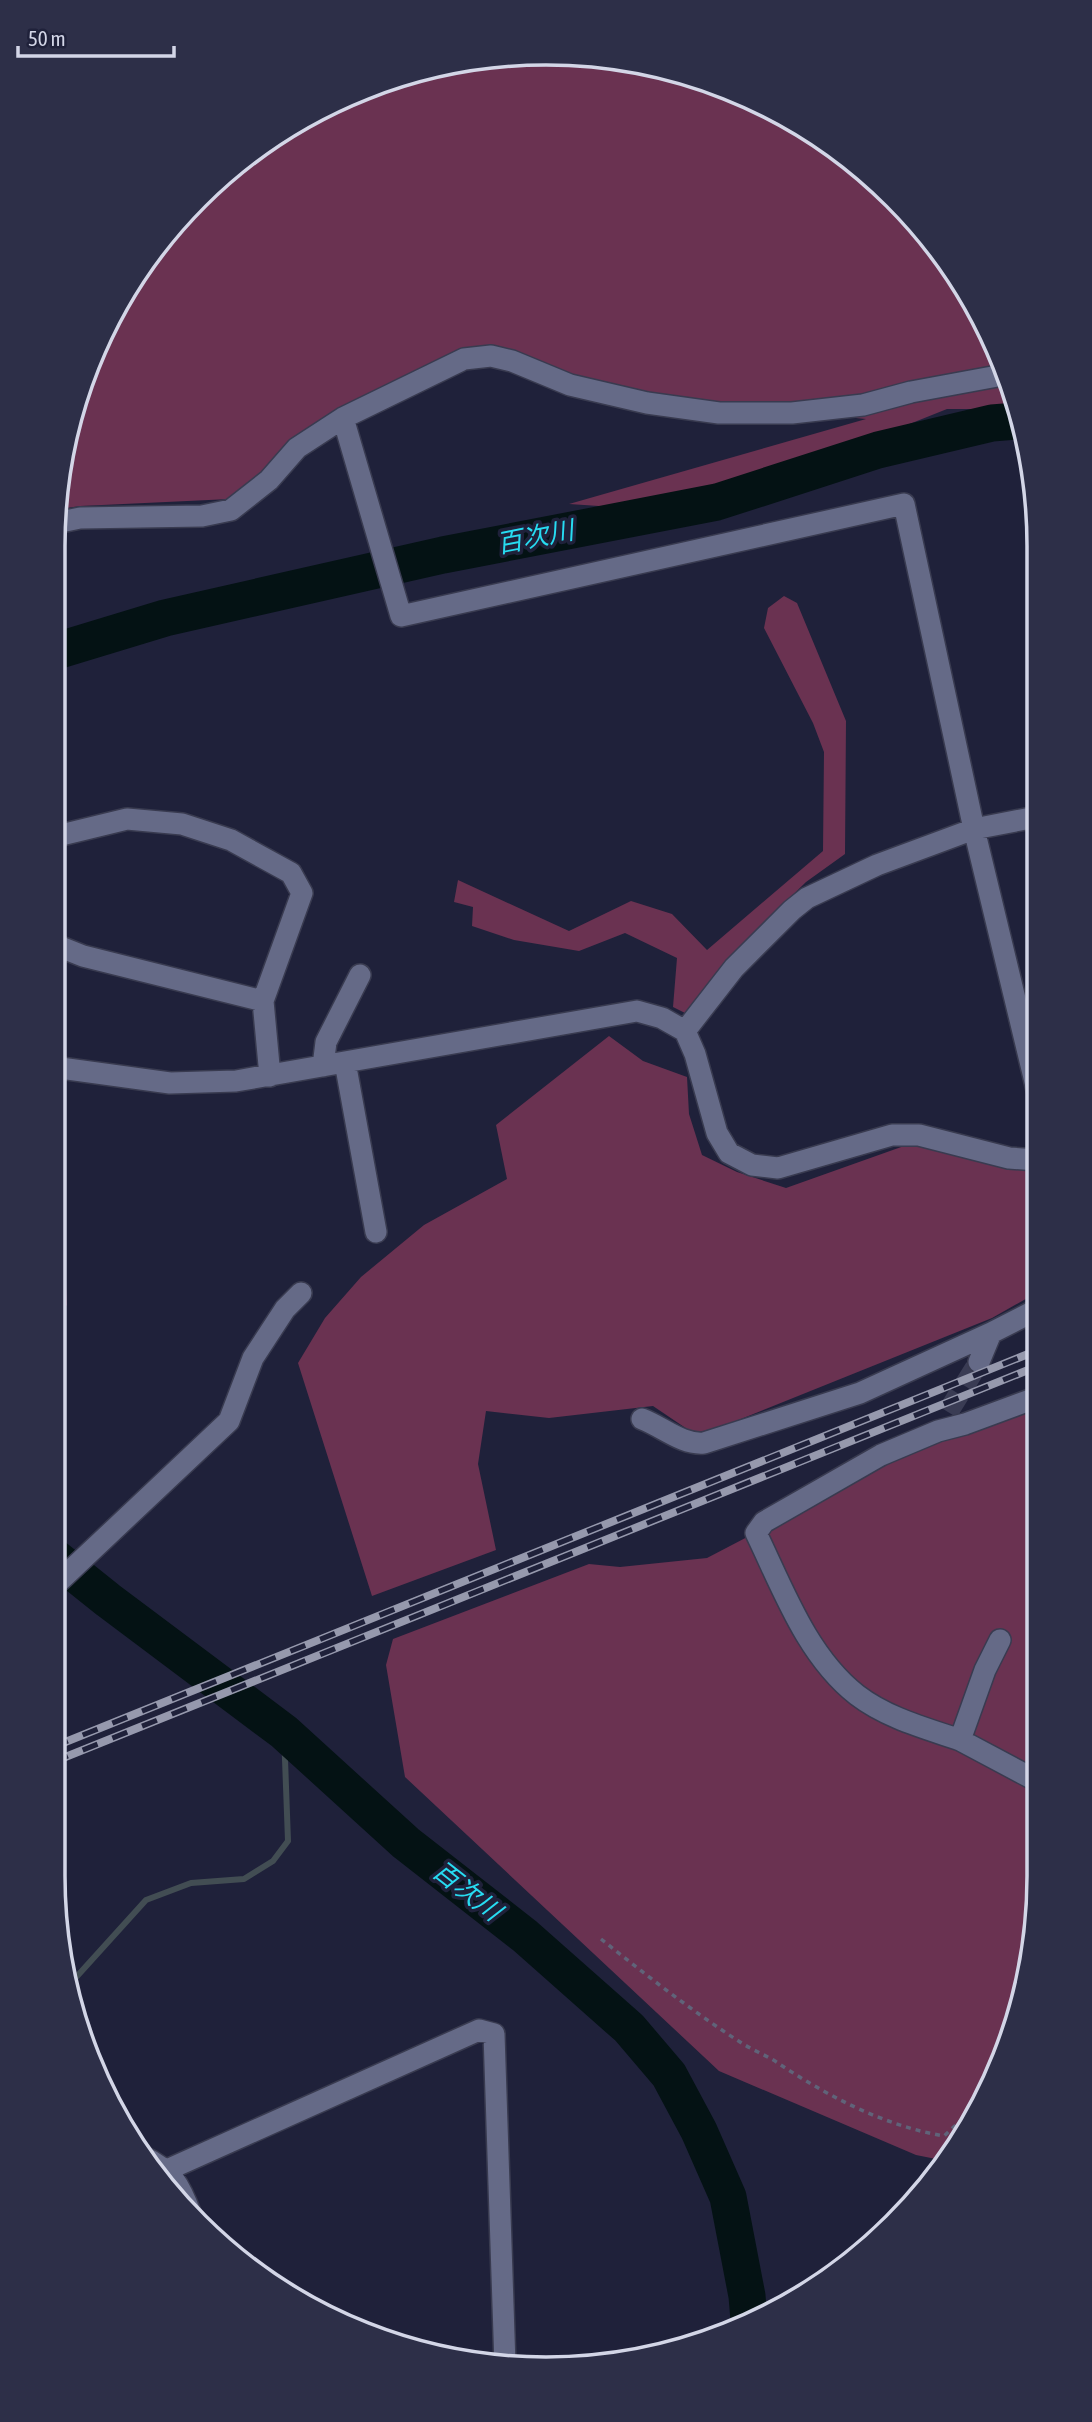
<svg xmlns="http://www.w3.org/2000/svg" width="1092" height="2422" viewBox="0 0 1092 2422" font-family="'Asap Condensed','Noto Sans JP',sans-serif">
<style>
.green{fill:#6a3251}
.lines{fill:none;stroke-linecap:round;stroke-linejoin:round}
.stream{stroke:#424d53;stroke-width:6}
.river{stroke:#041214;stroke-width:37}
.minor-tunnel{stroke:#3a3c54;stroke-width:21;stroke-dasharray:21 10;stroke-linecap:butt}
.minor-casing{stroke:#393b50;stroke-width:24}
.path{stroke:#606379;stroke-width:3.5;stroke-dasharray:5 5;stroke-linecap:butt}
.minor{stroke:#656a87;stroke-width:21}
.rail-casing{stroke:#9699ad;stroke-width:8}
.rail{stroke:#1f213a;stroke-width:5;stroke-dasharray:16;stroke-linecap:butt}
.labels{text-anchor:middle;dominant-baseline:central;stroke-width:7;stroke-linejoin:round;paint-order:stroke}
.water-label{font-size:26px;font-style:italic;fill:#27dcf2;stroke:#1f213a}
.rim{fill:none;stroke:#d3d6e7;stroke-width:3.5}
</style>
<rect width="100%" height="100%" fill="#1f213a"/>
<path class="green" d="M514,54L611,57L705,79L821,136L917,221L989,328L1013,409H947L822,459L644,509L569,504L866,419L717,404L605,385L494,350L331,414L230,499L81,506L59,509L79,387L119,299L175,220L246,154L328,103L419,69Z
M784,596L797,603L846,721L845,854L806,882L734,952L689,1015L673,1007L677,958L625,933L579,951L514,940L472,926L473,907L454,902L458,880L569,931L631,901L672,914L707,950L823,851L824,752L813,723L764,628L768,608Z
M609,1036L643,1061L687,1077L689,1114L702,1155L737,1172L786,1188L904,1146L920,1145L1037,1171L1038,1292L992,1318L716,1429L693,1433L653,1406L549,1418L486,1411L478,1464L496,1550L372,1596L298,1363L325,1318L361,1277L424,1225L507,1179L496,1125Z
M65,1269L67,1305L53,1318V1272Z
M1038,1405L1039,1876L1013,2035L946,2161L916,2155L719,2071L405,1777L386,1665L393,1639L589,1564L620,1567L707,1558L928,1443Z"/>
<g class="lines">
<path class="stream" d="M70,1984L146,1900L191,1883L244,1879L273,1861L288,1841L284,1732"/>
<path class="river" d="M53,652L165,618L443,555L717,502L878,450L992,423L1017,421
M53,1556L108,1600L284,1732L406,1843L525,1936L629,2028L669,2075L699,2131L728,2197L747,2296L749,2320"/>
<path class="minor-tunnel" d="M948,1412L979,1362"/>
<g class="minor-casing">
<path id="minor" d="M343,418L401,616L904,504L974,829L1037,1090
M56,523L80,518L202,516L231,510L269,480L297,448L343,418L464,359L491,356L512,361L570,385L647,403L719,413H792L863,405L911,392L1003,375
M53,837L127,819L182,824L231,840L291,873L302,893L263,1001L270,1076
M53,944L83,956L263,1001
M685,1031L734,968L792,910L807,898L877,865L974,829L1036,817
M345,1062L376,1232
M323,1066L326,1042L360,975
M53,1067L170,1083L236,1081L637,1011L662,1018L685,1031L695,1054L717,1133L729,1153L752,1165L778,1168L892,1135H919L1009,1158L1037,1160
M979,1362L991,1333L1038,1309
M642,1419C663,1427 682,1445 704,1443L860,1393L991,1333
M53,1587L229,1421L253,1358L285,1309L301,1293
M1000,1640L985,1670L960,1740L1039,1782
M960,1740C925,1728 887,1718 857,1695C807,1656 783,1589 756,1533L764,1522L881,1455L938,1431L965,1424L1038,1397
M142,2156C172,2170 180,2185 191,2215
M167,2170L479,2030L494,2034L505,2365"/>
</g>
<path class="path" d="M601,1939C646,1975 692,2011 740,2042C752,2050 766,2055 778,2063C827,2096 885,2126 944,2136L975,2107"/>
<use href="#minor" class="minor"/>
<g class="rail-casing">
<path id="rail" d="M53,1747L1038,1350
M53,1762L1038,1366"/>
</g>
<use href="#rail" class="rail"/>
</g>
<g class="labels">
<g class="water-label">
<text transform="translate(535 537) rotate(-11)">百次川</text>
<text transform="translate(467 1891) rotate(38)">百次川</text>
</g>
</g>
<path d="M0 0H1092V2422H0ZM546 65H546A481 481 0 0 1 1027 546V1876A481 481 0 0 1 546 2357H546A481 481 0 0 1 65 1876V546A481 481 0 0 1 546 65Z" fill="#2d2f48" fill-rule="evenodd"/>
<path class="rim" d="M546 65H546A481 481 0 0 1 1027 546V1876A481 481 0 0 1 546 2357H546A481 481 0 0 1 65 1876V546A481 481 0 0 1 546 65Z"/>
<path d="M18 46v10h156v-10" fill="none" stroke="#d3d6e7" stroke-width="3.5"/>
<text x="28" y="46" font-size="21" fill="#d3d6e7" stroke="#1f213a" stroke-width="5" paint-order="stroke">50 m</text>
</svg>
